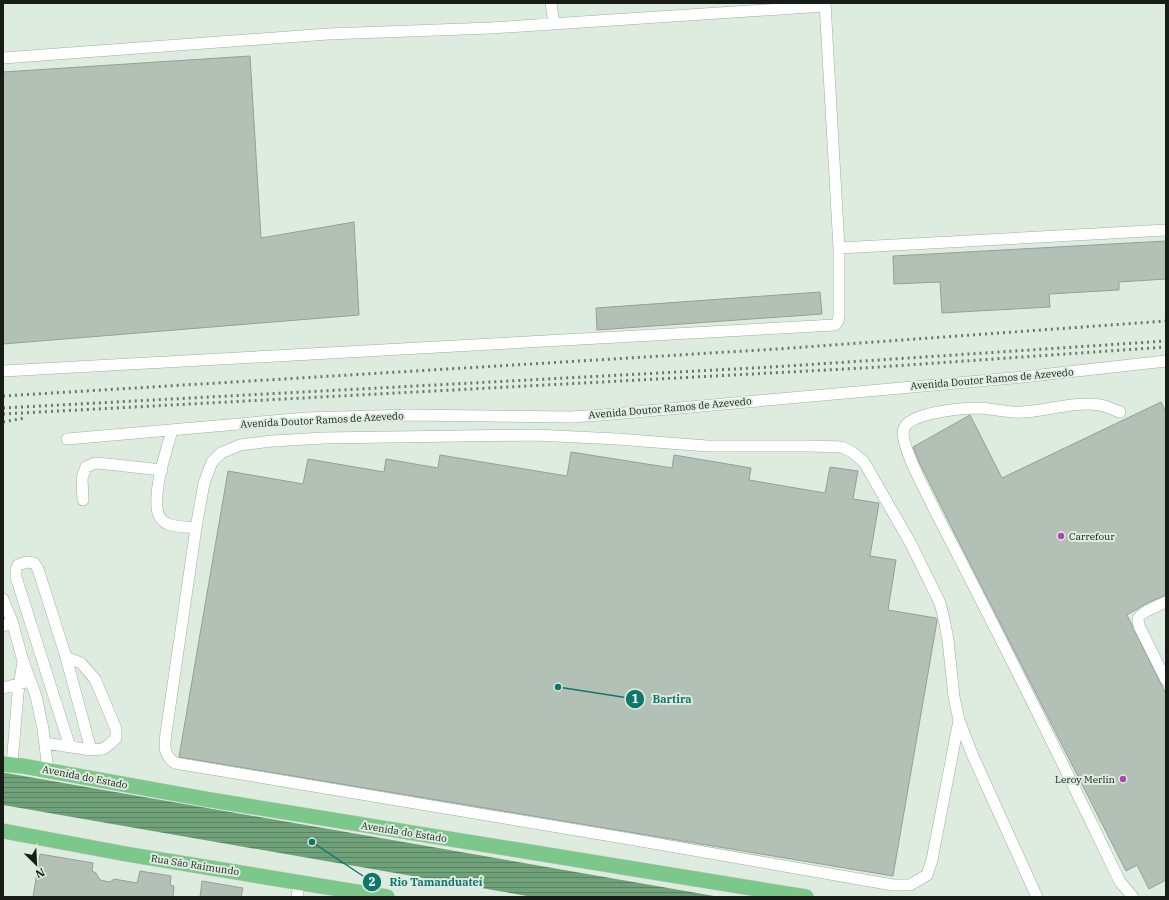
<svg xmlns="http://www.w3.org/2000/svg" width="1169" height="900" viewBox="0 0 1169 900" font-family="'IBM Plex Serif',serif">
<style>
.water{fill:url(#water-rules)}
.building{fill:#b3c0b5;stroke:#93a095}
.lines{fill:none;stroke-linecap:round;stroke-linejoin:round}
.minor-casing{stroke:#9fada1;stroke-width:12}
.highway-casing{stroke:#cccdcc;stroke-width:16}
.minor{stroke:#fff;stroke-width:11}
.highway{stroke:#7cc88b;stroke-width:15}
.rail{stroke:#6d766e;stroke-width:3;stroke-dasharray:2 4;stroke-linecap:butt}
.poi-dot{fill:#af48ab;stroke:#deece0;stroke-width:1.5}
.labels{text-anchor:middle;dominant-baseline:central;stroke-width:4;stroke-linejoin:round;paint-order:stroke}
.street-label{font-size:10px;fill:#171c17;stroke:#deece0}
.poi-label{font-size:10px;fill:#171c17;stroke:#deece0;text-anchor:start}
.leader{fill:none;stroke:#0f766e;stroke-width:1.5}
.callout-dot{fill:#0f766e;stroke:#deece0;stroke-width:1.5}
.mark-label{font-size:12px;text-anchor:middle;font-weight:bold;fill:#fff}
.callout-label{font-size:11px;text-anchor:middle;font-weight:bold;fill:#0f766e;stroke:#deece0;stroke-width:4;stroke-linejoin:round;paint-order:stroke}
</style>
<defs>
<pattern id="water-rules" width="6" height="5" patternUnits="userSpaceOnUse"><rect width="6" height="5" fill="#70a279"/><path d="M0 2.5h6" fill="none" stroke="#5b8362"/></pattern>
</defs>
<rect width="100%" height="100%" fill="#deece0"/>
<path class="water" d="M3,773H6L720,897H533L3,805Z"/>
<path class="building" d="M250,56L261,238L354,222L359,315L3,344V72Z
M1166,241V279L1119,282V290L1049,294L1050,307L942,313L940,282L894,284L893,256Z
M820,292L822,314L597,330L596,308Z
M1161,402L1166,412V595L1147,603L1127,615L1166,694V880L1149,889L1137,865L1126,871L954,532L920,464L913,447L970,415L1002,478Z
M571,452L672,468L674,455L751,468L749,480L825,493L830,467L858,471L853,499L879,503L870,556L896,560L888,610L936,618L937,621L893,876L179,757L228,471L303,484L308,459L384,472L386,459L438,468L440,455L567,476Z
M40,854L93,863L92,871L96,873L100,880L110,882L114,879L137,883L140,871L171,876L170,885L174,886L173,897H33Z
M202,881L243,888L241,897H200Z"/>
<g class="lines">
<g class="minor-casing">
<path id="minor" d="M551,3L554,23
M3,58L328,34L491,28L825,6
M839,248L1166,230
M3,371L835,325L838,321L839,315V248L825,3
M1120,412C1114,410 1106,406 1100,405C1071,400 1042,414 1012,412C1002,411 991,409 980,408C963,408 912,412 904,428C898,443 927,493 934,509C998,632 1060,757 1120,882L1133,897
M172,430C166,453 155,483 157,507C157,514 161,521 168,524C176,527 187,527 196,528
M67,439L307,418L407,415L571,417L602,415L1023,377L1166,361
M83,500L82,478L86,467L95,463L107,464L162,470
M3,599L12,621L23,661L36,696L43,729L48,770
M1166,602C1160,605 1139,613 1138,619C1138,621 1139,625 1139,626L1166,680
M3,626L12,621
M3,688L26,682
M959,720L932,860L927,875L910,885H893L624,838L175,763C161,754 165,741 167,726L196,528L204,483L212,462L221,453L240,445L272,441L324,438L535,435L617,439L707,446H809L842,447L852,452L864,462L911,544L940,603L944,619L948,640L954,697L959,720L972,754L1037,897
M45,743L91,750L103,749L110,744L116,738V729L95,679L81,663L66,657
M70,747L16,577V570L18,565L27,562L34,563L38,569L66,657L91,750
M12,764L18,693L23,662
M297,897L299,883"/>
</g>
<g class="highway-casing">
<path id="highway" d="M3,764L23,766L205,799L806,897
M3,831L126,854L387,897"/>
</g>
<use href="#minor" class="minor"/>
<use href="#highway" class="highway"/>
<path class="rail" d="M3,396L777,349L1166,321
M3,408L772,367L1166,341
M3,414L864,368L1166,347
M3,422L25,418"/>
</g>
<g class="poi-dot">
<circle cx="1061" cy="536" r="4"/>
<circle cx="1123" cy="779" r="4"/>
</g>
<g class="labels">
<g class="street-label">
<text transform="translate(992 379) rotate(-5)">Avenida Doutor Ramos de Azevedo</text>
<text transform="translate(670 408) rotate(-5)">Avenida Doutor Ramos de Azevedo</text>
<text transform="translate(322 420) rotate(-3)">Avenida Doutor Ramos de Azevedo</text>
<text transform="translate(85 777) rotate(11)">Avenida do Estado</text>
<text transform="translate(404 832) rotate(9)">Avenida do Estado</text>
<text transform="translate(195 865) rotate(9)">Rua São Raimundo</text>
</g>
<g class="poi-label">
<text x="1069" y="536">Carrefour</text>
<text x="1115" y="779" text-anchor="end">Leroy Merlin</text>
</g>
</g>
<path class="leader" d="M558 687L635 699M312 842L372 882"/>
<g class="callout-dot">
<circle cx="558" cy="687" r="4"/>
<circle cx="312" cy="842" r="4"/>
<circle cx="635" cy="699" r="10"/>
<circle cx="372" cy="882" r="10"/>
</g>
<g class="mark-label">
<text x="635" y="703">1</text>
<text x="372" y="886">2</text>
</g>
<g class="callout-label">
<text x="672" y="703">Bartira</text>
<text x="436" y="886">Rio Tamanduateí</text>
</g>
<rect width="1169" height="900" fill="none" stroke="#171c17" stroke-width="8"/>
<g transform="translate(36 864) rotate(156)" stroke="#deece0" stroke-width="3" paint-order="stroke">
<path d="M0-3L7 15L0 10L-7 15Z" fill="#171c17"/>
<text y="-6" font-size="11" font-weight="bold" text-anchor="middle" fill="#171c17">N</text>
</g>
</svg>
